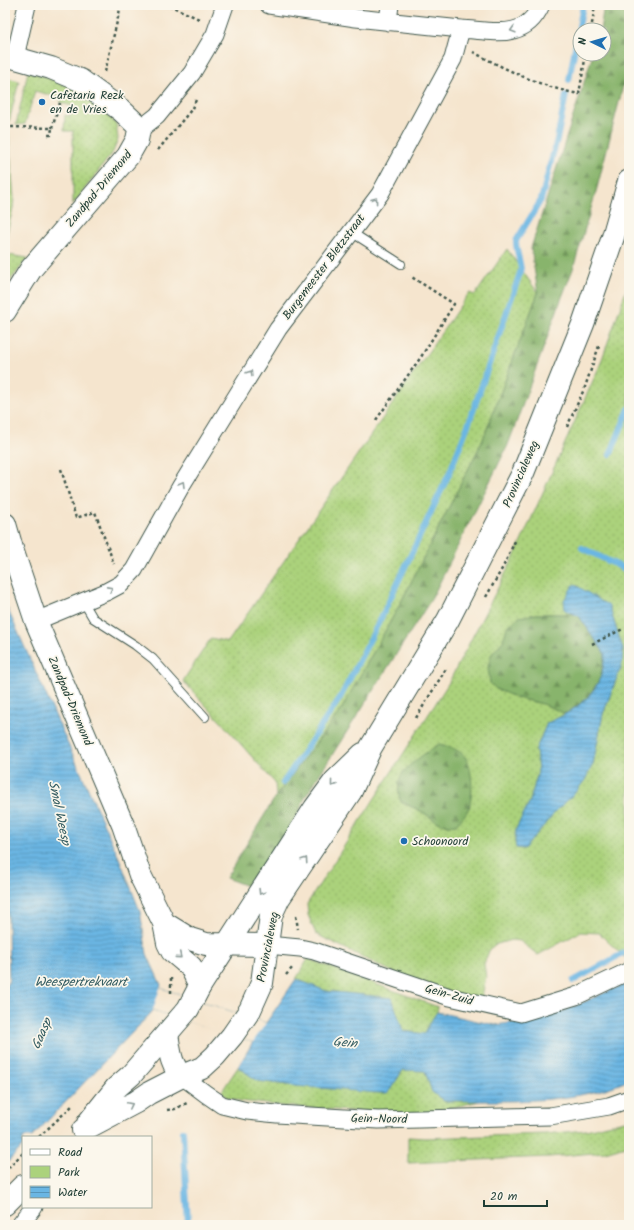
<svg xmlns="http://www.w3.org/2000/svg" width="634" height="1230" viewBox="0 0 634 1230" font-family="Kalam,sans-serif">
<style>
.green{fill:url(#green-dots);stroke:#658858;fill-rule:evenodd}
.forest{fill:url(#forest-firs);stroke:#547850}
.water{fill:url(#water-rules);stroke:#447a8c}
.pier{fill:#f5e5ce}
.lines{fill:none;stroke-linecap:round;stroke-linejoin:round}
.stream{stroke:#6ab6e3;stroke-width:6}
.lane-casing{stroke:#3f564b;stroke-width:10}
.street-casing{stroke:#3f564b;stroke-width:19}
.secondary-casing{stroke:#3f564b;stroke-width:24}
.primary-casing{stroke:#3f564b;stroke-width:24}
.path{stroke:#3f564b;stroke-width:2.5;stroke-dasharray:3 3;stroke-linecap:butt}
.lane{stroke:#fff;stroke-width:8}
.street{stroke:#fff;stroke-width:17}
.secondary{stroke:#fff;stroke-width:22}
.primary{stroke:#fff;stroke-width:22}
.oneway{stroke:#8f9e9a}
.poi-dot{fill:#1f6fb2;stroke:#fbf7ec;stroke-width:1.5}
.labels{text-anchor:middle;dominant-baseline:central;stroke-width:3.5;stroke-linejoin:round;paint-order:stroke}
.poi-label{font-size:12px;fill:#1f3d34;stroke:#fbf7ec;text-anchor:start}
.street-label{font-size:12px;fill:#1f3d34;stroke:#fbf7ec}
.water-label{font-size:13px;font-style:italic;fill:#325b60;stroke:#fbf7ec}
</style>
<defs>
<pattern id="green-dots" width="8" height="8" patternUnits="userSpaceOnUse"><rect width="8" height="8" fill="#abd27c"/><path d="M2 2h.1M6 6h.1" fill="none" stroke="#93b56c" stroke-width="1.8" stroke-linecap="round"/></pattern>
<pattern id="forest-firs" width="22" height="20" patternUnits="userSpaceOnUse"><rect width="22" height="20" fill="#88b46c"/><path d="M5 1l3.5 6h-7zM16 11l3.5 6h-7z" fill="#6f945a"/></pattern>
<pattern id="water-rules" width="6" height="5" patternUnits="userSpaceOnUse"><rect width="6" height="5" fill="#6ab6e3"/><path d="M0 2.5h6" fill="none" stroke="#5795b9"/></pattern>
</defs>
<rect width="100%" height="100%" fill="#fbf7ec"/>
<filter id="ink" filterUnits="userSpaceOnUse"><feTurbulence type="fractalNoise" baseFrequency=".025" numOctaves="2"/><feDisplacementMap in="SourceGraphic" scale="8" xChannelSelector="R" yChannelSelector="G"/><feConvolveMatrix kernelMatrix="1 2 1 2 8 2 1 2 1" color-interpolation-filters="sRGB"/></filter>
<filter id="wash" filterUnits="userSpaceOnUse"><feTurbulence type="fractalNoise" baseFrequency=".012" numOctaves="4" result="noise"/><feDisplacementMap in="SourceGraphic" scale="16" xChannelSelector="R" yChannelSelector="G"/><feGaussianBlur stdDeviation="0.9" result="paint"/><feColorMatrix in="noise" values="0 0 0 0 0 0 0 0 0 0 0 0 0 0 0 0 0 1.4 0 .05"/><feComposite in="paint" operator="in"/></filter>
<g filter="url(#wash)">
<rect width="100%" height="100%" fill="#f5e5ce"/>
<path class="green" d="M28,71L54,80L77,90L108,115L116,124L118,139L113,152L73,204V131H64L65,115L70,116L72,106L61,103V98L35,91L25,124L16,125Z
M5,77L19,81L8,126L14,198L13,208L5,242Z
M507,249L538,293L482,442L399,606L341,710L276,796L275,783L222,723L183,681L211,638L228,642L469,293L475,295Z
M8,255L28,258L5,287V269Z
M629,282V961L605,939L600,933L580,932L538,955L520,941L511,940L494,945L489,951L484,964L486,977L480,1006L449,1000L316,934L308,915L307,904L448,684L515,555L600,365ZM609,606L623,649L622,664L603,714L593,764L574,794L557,810L515,841L516,829L530,801L538,772L536,749L547,723L566,714L543,704L517,698L491,655L503,641L536,614H575L565,610ZM472,790L469,808L456,825C437,827 434,818 419,810C413,807 407,805 401,802Z
M308,959L438,1007L437,1012L429,1024L425,1034L403,1031L392,998L326,991L296,979Z
M238,1067L258,1081L295,1086L390,1090L403,1070L425,1071L432,1092L444,1101L483,1100L419,1116L283,1106L241,1101L226,1097L222,1091Z
M629,1120V1145L605,1152L549,1157L408,1163V1137L425,1138L546,1134L586,1130Z"/>
<path class="forest" d="M604,5H629V63L597,188L573,269L562,297L508,445L432,598L306,796L287,838L247,886L226,878L276,796L341,710L399,606L482,442L538,293L531,248L593,54H604V30H600Z
M536,614H575L579,616L605,654L600,679L587,698L566,714L543,704L517,698L496,689L490,683L488,667L491,655L503,641L507,627L519,617Z
M439,744C449,746 460,750 466,758C473,769 473,796 469,807C467,814 460,820 456,825C437,827 434,818 419,810C413,807 407,805 401,802C398,794 397,782 402,774C407,765 430,750 439,744Z"/>
<path class="water" d="M574,584L609,606L623,649L622,664L603,714L593,764L585,780L574,794L557,810L524,849L516,848L515,841L516,829L530,801L538,772L536,749L547,723C568,714 591,701 600,678C603,671 604,662 605,654L579,616L565,610L564,600Z
M5,603L119,858L140,911L147,954L161,985L160,988L266,1023L296,979L326,991L392,998L403,1031L425,1034L429,1024L437,1012L495,1025L527,1021L568,1009L629,982V1080C572,1106 505,1100 444,1101L432,1092L425,1071L403,1070L390,1090L387,1093H379L295,1086L258,1081L238,1067L253,1042L153,1010L152,1012L32,1137H23V1146L5,1165V988L9,980L7,857C5,838 5,819 5,799C5,793 7,786 5,780Z"/>
<path class="pier" d="M160,988L179,994L266,1023L253,1042L233,1037L153,1010Z"/>
<g class="lines">
<path class="stream" d="M569,80L583,5
M610,455L629,409
M582,548L629,571
M283,783L340,698L381,618L449,474L470,420L521,270C520,260 516,251 516,241L541,200L557,139L566,95
M573,981L629,950
M183,1131L188,1225"/>
</g>
</g>
<g filter="url(#ink)">
<g class="lines">
<g class="lane-casing">
<path id="lane" d="M351,232L401,264
M83,601L93,618L135,645L153,659L205,717"/>
</g>
<g class="street-casing">
<path id="street" d="M388,22L390,5
M461,29C493,31 525,41 541,5
M15,57L27,5
M139,130L157,116L192,73L215,34L225,5
M36,621L106,592L121,584L134,570L181,486L278,329L380,194L453,59L461,29L356,18L269,5
M267,945L300,948L314,951L450,997L521,1013L576,996L629,971
M182,1076L206,1094L222,1105L247,1111L277,1114L378,1120L550,1116L609,1106L629,1099
M20,1225L34,1207"/>
</g>
<g class="secondary-casing">
<path id="secondary" d="M5,55L51,68L80,80L121,110L137,125L139,130L137,140L128,156L31,269L5,311
M5,524L13,552L36,621L123,825L140,875L164,923L168,943L172,951L191,967L200,986
M164,923L190,939L206,944L267,945
M167,1034C170,1050 170,1065 182,1076"/>
</g>
<g class="primary-casing">
<path id="primary" d="M88,1123L116,1088L131,1075L188,1009L200,986L315,808L335,781L363,754
M83,1130L136,1102L149,1093L182,1076L202,1068L215,1056L232,1036L250,1010L262,983L271,915L279,898L351,791L371,747L448,620L523,473L583,324L613,237L629,181
M5,1204L23,1186"/>
</g>
<path class="path" d="M169,5L201,20
M591,30L595,5
M473,52C507,70 541,87 579,94L586,54
M105,72L121,5
M11,127L52,128L51,135H48
M52,128L60,103
M158,150L191,110L196,100
M376,420L421,357L454,304L410,276
M567,427L585,387L599,346
M61,469L76,518L95,512L114,564
M486,597L503,567L516,539
M592,644L623,629
M416,718L447,667
M296,916L298,929
M286,975L293,967
M171,978V993
M167,1110L175,1109L187,1103
M39,1137L72,1106
M8,1168L23,1153"/>
<use href="#lane" class="lane"/>
<use href="#street" class="street"/>
<use href="#secondary" class="secondary"/>
<use href="#primary" class="primary"/>
</g>
<defs><path id="oneway-chevron" d="M-2-3.5L2.5 0L-2 3.5" fill="none" stroke-width="1.6" stroke-linecap="round" stroke-linejoin="round"/></defs>
<g class="oneway">
<use href="#oneway-chevron" transform="translate(513 30) rotate(164)"/>
<use href="#oneway-chevron" transform="translate(375 200) rotate(-53)"/>
<use href="#oneway-chevron" transform="translate(250 373) rotate(-58)"/>
<use href="#oneway-chevron" transform="translate(182 484) rotate(-59)"/>
<use href="#oneway-chevron" transform="translate(110 589) rotate(-28)"/>
<use href="#oneway-chevron" transform="translate(333 784) rotate(129)"/>
<use href="#oneway-chevron" transform="translate(305 860) rotate(-56)"/>
<use href="#oneway-chevron" transform="translate(261 892) rotate(122)"/>
<use href="#oneway-chevron" transform="translate(179 956) rotate(40)"/>
<use href="#oneway-chevron" transform="translate(130 1105) rotate(-27)"/>
</g>
</g>
<g class="poi-dot">
<circle cx="42" cy="102" r="4"/>
<circle cx="404" cy="841" r="4"/>
</g>
<g class="labels">
<g class="poi-label">
<text x="50" y="95">Cafetaria Rezk<tspan x="50" dy="14">en de Vries</tspan></text>
<text x="412" y="841">Schoonoord</text>
</g>
<g class="street-label">
<text transform="translate(99 189) rotate(-50)">Zandpad-Driemond</text>
<text transform="translate(324 267) rotate(-53)">Burgemeester Bletzstraat</text>
<text transform="translate(521 474) rotate(-66)">Provincialeweg</text>
<text transform="translate(70 701) rotate(67)">Zandpad-Driemond</text>
<text transform="translate(268 947) rotate(-79)">Provincialeweg</text>
<text transform="translate(449 995) rotate(16)">Gein-Zuid</text>
<text transform="translate(379 1119) rotate(1)">Gein-Noord</text>
</g>
<g class="water-label">
<text transform="translate(59 813) rotate(78)">Smal Weesp</text>
<text x="81" y="982">Weespertrekvaart</text>
<text transform="translate(42 1034) rotate(-66)">Gaasp</text>
<text transform="translate(345 1043) rotate(5)">Gein</text>
</g>
</g>
<rect width="634" height="1230" fill="none" stroke="#fbf7ec" stroke-width="20"/>
<rect x="22" y="1136" width="130" height="72" fill="#fbf7ec" stroke="#a3ada2"/>
<rect x="30" y="1149" width="20" height="6" fill="#ffffff" stroke="#a3ada2"/>
<text x="58" y="1156" font-size="12" fill="#1f3d34">Road</text>
<rect x="30" y="1166" width="20" height="12" fill="#abd27c" stroke="#a3ada2"/>
<text x="58" y="1176" font-size="12" fill="#1f3d34">Park</text>
<rect x="30" y="1186" width="20" height="12" fill="url(#water-rules)" stroke="#a3ada2"/>
<text x="58" y="1196" font-size="12" fill="#1f3d34">Water</text>
<g transform="translate(592 42) rotate(275)"><circle r="19" fill="#fbf7ec" stroke="#a3ada2"/>
<path d="M0-3L7 15L0 10L-7 15Z" fill="#1f6fb2"/>
<text y="-6" font-size="11" font-weight="bold" text-anchor="middle" fill="#1f3d34">N</text>
</g>
<path d="M484 1200v6h63v-6" fill="none" stroke="#1f3d34" stroke-width="2"/>
<text x="490" y="1200" font-size="12" fill="#1f3d34" stroke="#fbf7ec" stroke-width="3" paint-order="stroke">20 m</text>
</svg>
